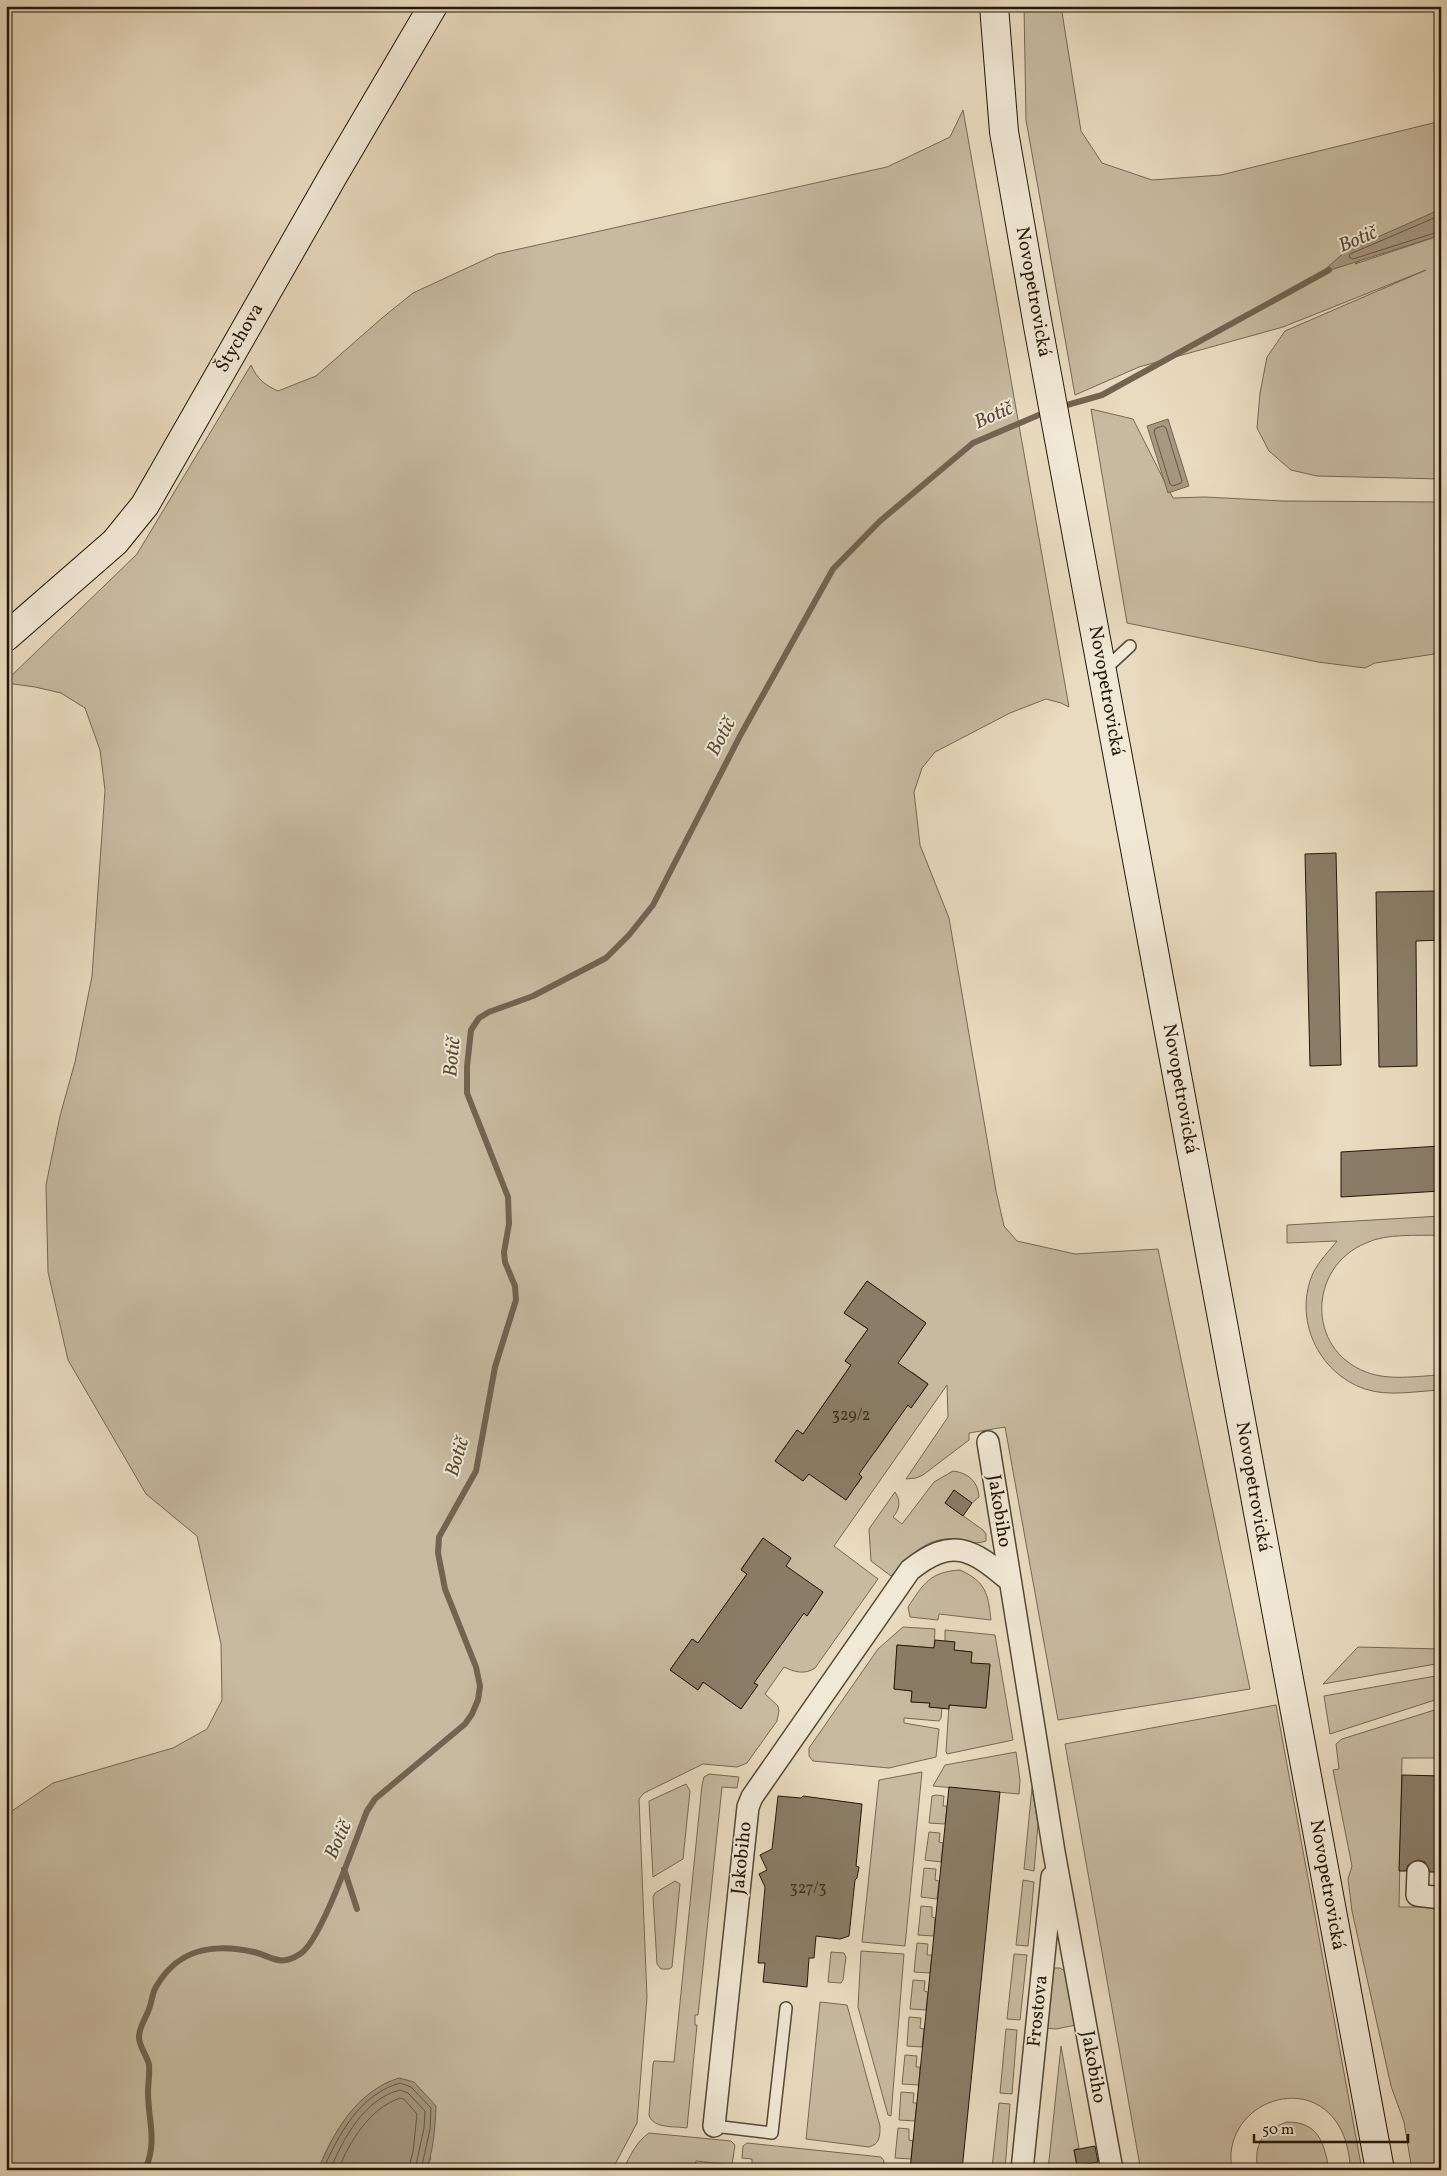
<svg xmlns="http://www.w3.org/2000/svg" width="1447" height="2176" viewBox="0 0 1447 2176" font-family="Vollkorn,serif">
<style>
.green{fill:#c7baa0;stroke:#756854;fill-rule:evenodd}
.water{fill:#a69881;stroke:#726451}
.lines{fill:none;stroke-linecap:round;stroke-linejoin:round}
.shore{stroke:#645844;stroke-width:1}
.stream{stroke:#726451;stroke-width:6}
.building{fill:#8a7d67;stroke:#231708}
.lane-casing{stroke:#544836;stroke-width:14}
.street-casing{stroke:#544836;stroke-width:24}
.secondary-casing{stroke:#231708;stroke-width:30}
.lane{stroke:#f1e8d5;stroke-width:11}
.street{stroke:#f1e8d5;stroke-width:21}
.secondary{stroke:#f1e8d5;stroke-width:28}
.labels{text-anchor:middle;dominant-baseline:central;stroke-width:4;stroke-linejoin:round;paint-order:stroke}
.number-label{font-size:16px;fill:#3d3020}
.street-label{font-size:19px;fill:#231708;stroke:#f1e8d5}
.water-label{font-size:20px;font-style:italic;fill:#574b38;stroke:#f1e8d5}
</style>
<rect width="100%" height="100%" fill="#e9dbbf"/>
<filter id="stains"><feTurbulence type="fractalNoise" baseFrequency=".004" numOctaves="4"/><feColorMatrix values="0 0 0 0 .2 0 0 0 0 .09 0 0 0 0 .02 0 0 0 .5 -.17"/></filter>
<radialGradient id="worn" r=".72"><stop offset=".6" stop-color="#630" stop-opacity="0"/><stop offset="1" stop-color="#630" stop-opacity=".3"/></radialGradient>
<path class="green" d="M1024,6H1061L1081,131L1102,163L1152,180L1221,175L1441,121V210L1355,264L1441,235V479L1317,476L1291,470L1269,451L1257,428L1260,393L1267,357L1285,331L1426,270L1283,327L1139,367L1075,395L1026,120Z
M963,110L1069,707L1061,703L1046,699L1010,713L935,752L922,768L914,792L920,845L949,918L996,1191L1004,1226L1017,1241L1075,1254L1158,1249L1250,1689L1058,1720L1005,1427L969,1433V1440L923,1475L916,1478L906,1479L948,1417L947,1385L834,1546L878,1579L815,1668C805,1675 794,1672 784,1667L765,1694L778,1706L779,1711L777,1721L747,1763L737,1767L703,1764L644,1793L639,1799L647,1997L637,2123L612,2170H426L431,2158L390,2081C352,2102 334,2131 318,2170H6V1815L53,1783L173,1748L207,1729L222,1700L221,1644L197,1536L146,1494L68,1360L48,1272L46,1185L60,1116L75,1062L92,976L105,790L100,750L85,708L61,693L35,687L6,683V681L137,554L251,365C257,379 265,385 278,391L316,376L382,318L413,293L497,254L887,167L950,137ZM867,1281L926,1323L904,1355L885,1365L906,1380L912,1372L928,1384L911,1408L874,1381L858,1404L892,1428L875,1452L853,1436L825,1450L862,1477L857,1485L849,1490L852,1492L846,1500L830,1489L835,1481L814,1466L803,1481L775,1461L797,1430L803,1434L851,1365L845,1361L868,1329L844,1313ZM763,1538L791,1558L781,1573L801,1588L807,1581L823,1592L807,1616L769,1588L720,1659L757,1685L741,1709L725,1698L730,1690L709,1675L698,1690L670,1670L692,1639L698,1643L747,1574L741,1569Z
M1091,409L1133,419L1173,498L1205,497L1282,501L1441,502V653L1375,663L1365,668L1318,662L1127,623Z
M1441,1216V1235C1417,1236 1387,1233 1366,1243C1308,1267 1306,1349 1366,1372C1389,1381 1416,1376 1441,1375V1390C1416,1391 1389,1397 1365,1389C1318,1373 1292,1318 1314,1271C1320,1260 1329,1251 1337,1241L1287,1243V1225Z
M953,1471C969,1473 978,1482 979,1497L972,1503L954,1490L945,1503L983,1530L986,1534V1541C974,1546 959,1539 947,1539C923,1540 906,1560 891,1576L871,1561L869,1529L895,1492C901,1501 900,1509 893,1517L902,1524L934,1482Z
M960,1570C986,1582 988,1593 991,1620L939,1614L938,1620L910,1617L908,1607C924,1583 930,1572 960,1570Z
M903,1627L935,1629L934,1648L897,1645L894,1689L912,1691L911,1702L930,1703L929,1707L942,1708L941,1718L939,1721L904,1718V1723L939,1729L936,1757L889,1768L813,1761L809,1756V1748L878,1649Z
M945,1630L995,1635L1013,1740L947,1754L946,1751L949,1705L986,1708L990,1665L971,1663L972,1652L954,1650V1642L945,1641Z
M1358,1647L1441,1649V1663L1323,1684Z
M1441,1675V1698L1330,1734L1324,1696Z
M1276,1705L1362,2170H1351C1349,2155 1347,2139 1339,2126C1306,2070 1220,2106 1232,2170H1131L1140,2168V2166L1065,1744Z
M1441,1708V1758H1402L1399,1907H1441V2170H1412L1404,2122L1391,2086L1352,1911L1348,1879L1352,1866L1333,1770L1339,1769L1336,1744L1342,1739Z
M1016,1752L1020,1780L1019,1794L933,1786L945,1765Z
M922,1772L905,1946L862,1942L879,1780Z
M709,1774L739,1777L737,1788L722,1787L698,2015H695V2025H697L687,2128C675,2126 653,2129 649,2115L653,2064L654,2061L674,2062L702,1785L704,1777Z
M686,1784L690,1791L683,1859L653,1877L649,1801Z
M1032,1788L1038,1824L1034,1871L1024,1869Z
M936,1795L944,1796L943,1806H947L945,1824L929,1823L932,1796Z
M929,1832L940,1833L939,1842L943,1843L941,1862L925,1860Z
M924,1868L936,1869L935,1880L939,1881L937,1899L921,1897Z
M1023,1880L1034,1882L1028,1946L1016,1945Z
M675,1881L680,1884L672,1967L669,1969H661L657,1964L653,1897L655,1893Z
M921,1906L932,1907V1917L935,1918L934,1936L918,1935Z
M917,1943L928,1944L927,1955H932L930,1973L914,1972Z
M861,1951L904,1954L891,2116L888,2115L858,2007Z
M831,1952L844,1953L846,1957L843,1980L841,1983L828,1982Z
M1014,1954L1027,1955L1020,2020L1007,2019Z
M1053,1968H1060L1065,1971L1076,2025L1056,2029L1042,2028Z
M913,1980L925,1981L924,1991L928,1992L926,2010L910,2009Z
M820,2002L847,2005L880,2126C880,2136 880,2144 869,2147L806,2139Z
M909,2017L921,2018L920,2028L924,2029L922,2047L907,2046Z
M1006,2029L1017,2030L1012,2094L1000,2093Z
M1061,2046L1079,2148L1074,2150L1077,2165L1086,2164L1087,2170H1048Z
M905,2055L917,2056L916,2067H920L919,2085L902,2084Z
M901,2092L914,2093L913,2103H917L915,2121L899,2120Z
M999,2103L1010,2104L1005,2170L992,2168Z
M1287,2122C1319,2122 1324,2143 1329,2170H1258C1253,2144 1263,2130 1287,2122Z
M898,2128L909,2129V2140L913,2141L911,2159L895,2158Z
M649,2133L731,2141L735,2145L732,2165L696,2161L695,2170H623C630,2156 636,2142 649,2133Z
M747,2143L881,2157L884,2161L883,2170H770L752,2167V2159L742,2158L743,2146Z"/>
<path class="water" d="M1441,209V235L1321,273L1346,251Z
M1168,419L1189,486L1168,493L1147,426Z
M399,2078L414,2082L436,2106C435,2128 434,2149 426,2170H318C334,2131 357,2091 399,2078Z"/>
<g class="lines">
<path class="shore" d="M1441,215L1350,254L1349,257L1353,259L1441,231
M1163,426L1166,428L1182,481L1181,483L1173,486L1170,484L1154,432L1155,429Z
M323,2170C338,2135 360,2094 400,2083L411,2087L431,2108L430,2129L421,2170
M330,2170C343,2139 364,2099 400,2090L408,2093L425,2111L424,2128L415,2170
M338,2170C350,2141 369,2109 400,2098L404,2099L417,2114L413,2152L408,2170"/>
<path class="stream" d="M1060,407L1102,395L1329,270
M344,1869L357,1909
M145,2170C158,2140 148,2122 148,2092C148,2083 150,2074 149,2065C147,2055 139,2047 139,2037C139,2027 146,2018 149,2009C152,2002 152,1993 156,1987C178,1948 214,1943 254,1952C273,1957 280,1967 300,1954C321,1942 356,1838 367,1811L375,1799L465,1724L472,1714L478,1700L480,1686L476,1667L445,1589L438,1553L439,1537L476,1471L495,1367L516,1300L515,1286L505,1262L504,1252L509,1224L508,1197L467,1093V1067L471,1030L479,1018L489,1012L533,996L606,958L629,935L653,905L740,736L833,569L880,521L973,443L1048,411"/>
</g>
<path class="building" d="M1336,853L1341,1065L1310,1066L1305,854Z
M1441,891V940L1416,941L1417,1066L1379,1067L1376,892Z
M1441,1146V1191L1341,1197V1152Z
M867,1281L926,1323L898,1363L928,1384L911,1408L908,1405L859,1474L862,1477L846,1500L809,1474L803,1481L775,1461L797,1430L803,1434L851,1365L845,1361L868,1329L844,1313Z
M954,1490L972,1503L963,1516L945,1503Z
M763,1538L791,1558L786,1566L823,1592L807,1616L804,1613L754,1683L758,1685L741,1709L703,1682L698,1690L670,1670L692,1639L698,1643L747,1574L741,1570Z
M935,1640L955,1642L954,1650L972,1652L971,1663L990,1664L986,1708L949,1705V1709L929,1707L930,1703L911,1702L912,1691L894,1689L897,1645L934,1648Z
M1402,1775L1441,1776V1872H1430L1425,1862L1418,1860L1408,1865L1406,1871H1399Z
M949,1787L1000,1792L974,2052L962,2170H910Z
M778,1796L801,1798L803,1796L862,1804L856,1866L859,1867L857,1878L855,1880L849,1936L840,1939L816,1936L814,1958H809L807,1987L763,1982L765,1963H758L765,1887L759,1874L767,1870L760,1855L772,1849Z
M1095,2146L1098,2162L1077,2166L1074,2150Z"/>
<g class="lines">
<g class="lane-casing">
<path id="lane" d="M1104,670L1130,646
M714,2126L772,2133L786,2008"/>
</g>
<g class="street-casing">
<path id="street" d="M988,1442L1054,1852L1112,2170
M1418,1872L1417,1895L1441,1898
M714,2126L748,1807L752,1797L910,1570C953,1536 972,1549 1010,1581
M1022,2170L1052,1877"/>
</g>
<g class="secondary-casing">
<path id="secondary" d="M994,6L1004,132L1038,326L1380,2170
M6,637L115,542L145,505L333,176L433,6"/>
</g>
<use href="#lane" class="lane"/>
<use href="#street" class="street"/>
<use href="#secondary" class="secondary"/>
</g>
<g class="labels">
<g class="number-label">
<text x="851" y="1416">329/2</text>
<text x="808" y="1889">327/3</text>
</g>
<g class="street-label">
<text transform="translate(1033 292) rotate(80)">Novopetrovická</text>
<text transform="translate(240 338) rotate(-60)">Štychova</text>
<text transform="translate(1106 691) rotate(80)">Novopetrovická</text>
<text transform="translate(1180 1089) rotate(80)">Novopetrovická</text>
<text transform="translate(1253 1487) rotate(80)">Novopetrovická</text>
<text transform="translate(999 1511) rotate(81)">Jakobiho</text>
<text transform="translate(742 1858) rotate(-84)">Jakobiho</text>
<text transform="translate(1327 1885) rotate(80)">Novopetrovická</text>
<text transform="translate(1038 2011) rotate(-84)">Frostova</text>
<text transform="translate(1093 2067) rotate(80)">Jakobiho</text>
</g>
<g class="water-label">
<text transform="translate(1358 240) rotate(-23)">Botič</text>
<text transform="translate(994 416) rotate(-24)">Botič</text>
<text transform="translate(722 737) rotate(-62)">Botič</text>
<text transform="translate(453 1057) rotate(-85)">Botič</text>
<text transform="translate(458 1457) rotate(-73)">Botič</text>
<text transform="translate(339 1840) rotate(-66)">Botič</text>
</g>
</g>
<rect width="1447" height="2176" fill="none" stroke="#e9dbbf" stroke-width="25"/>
<rect x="8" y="8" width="1432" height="2161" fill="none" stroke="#231708" stroke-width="2.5"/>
<rect x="12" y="12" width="1422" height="2151" fill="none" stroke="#231708"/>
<path d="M1254 2134v8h154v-8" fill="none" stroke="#231708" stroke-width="2.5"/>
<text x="1262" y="2134" font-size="15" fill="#231708" stroke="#f1e8d5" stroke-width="4" paint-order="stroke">50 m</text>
<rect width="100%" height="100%" filter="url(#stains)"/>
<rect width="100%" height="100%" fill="url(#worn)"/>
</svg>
